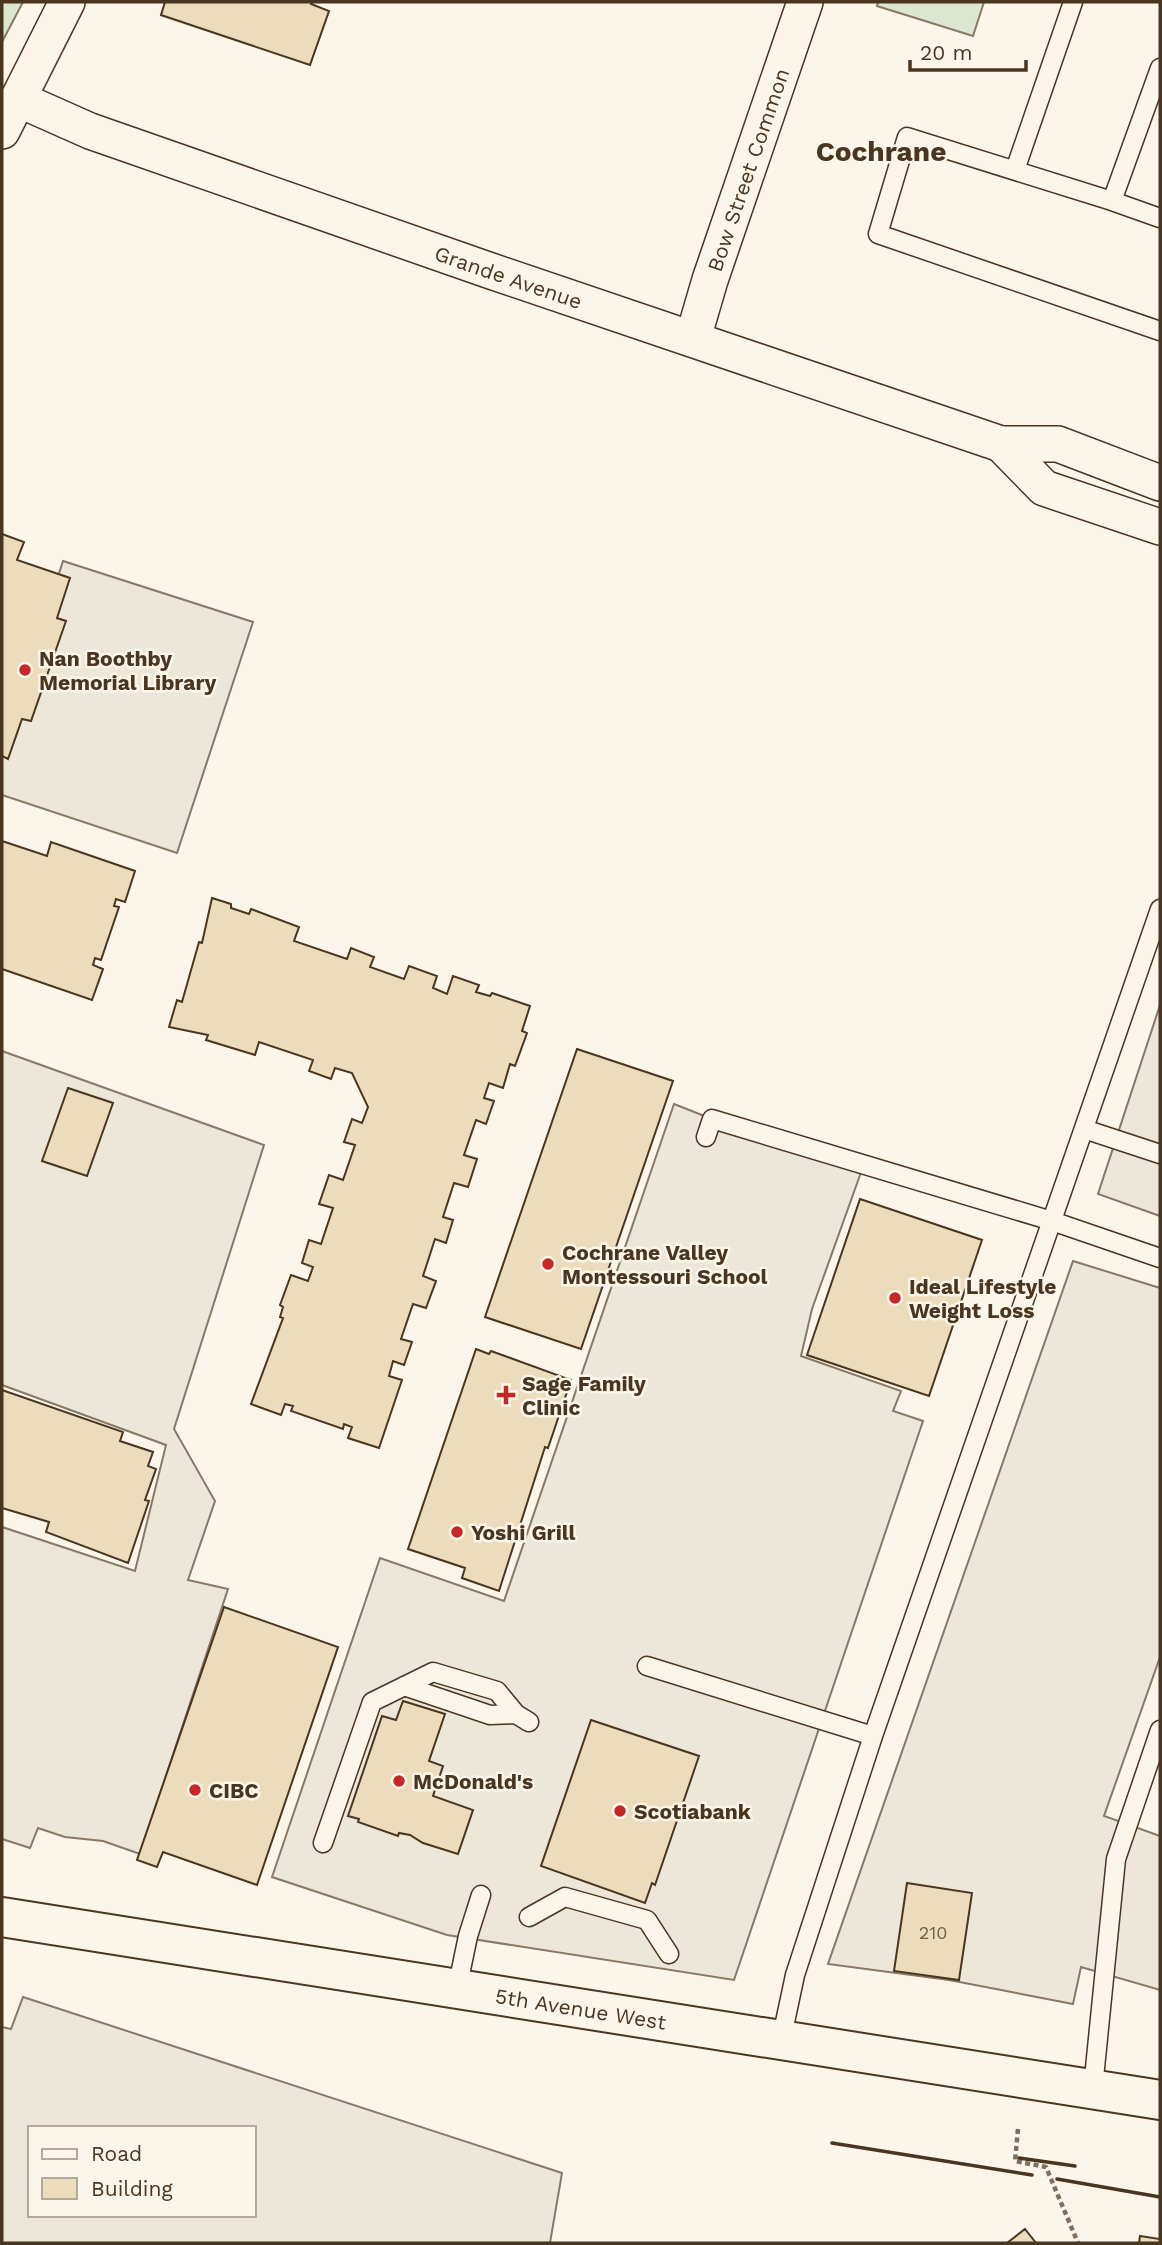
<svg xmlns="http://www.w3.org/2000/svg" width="1162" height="2245" viewBox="0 0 1162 2245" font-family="'Work Sans',sans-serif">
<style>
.green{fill:#dce7d0;stroke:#887966;stroke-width:2}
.parking{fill:#ede7d9;stroke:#887966;stroke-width:2;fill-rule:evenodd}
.building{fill:#ecdcbc;stroke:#4a3520;stroke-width:2}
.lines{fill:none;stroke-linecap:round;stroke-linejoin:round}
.service-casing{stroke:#4a3520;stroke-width:21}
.minor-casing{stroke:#4a3520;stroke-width:38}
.tertiary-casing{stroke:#4a3520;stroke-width:42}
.path{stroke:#7f6f5c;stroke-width:4.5;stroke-dasharray:5 3.5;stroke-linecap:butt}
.service{stroke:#fbf6e9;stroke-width:18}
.minor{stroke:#fbf6e9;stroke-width:35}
.tertiary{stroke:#fbf6e9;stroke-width:38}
.wall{stroke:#4a3520;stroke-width:3.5}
.poi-dot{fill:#c62828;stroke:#fbf6e9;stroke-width:2.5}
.labels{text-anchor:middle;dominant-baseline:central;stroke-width:5;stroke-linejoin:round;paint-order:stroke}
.number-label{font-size:18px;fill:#725f47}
.street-label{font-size:21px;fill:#4a3520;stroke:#fbf6e9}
.poi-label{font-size:21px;font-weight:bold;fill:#4a3520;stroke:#fbf6e9;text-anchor:start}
.district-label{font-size:28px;font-weight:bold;fill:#4a3520;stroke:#fbf6e9}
</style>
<rect width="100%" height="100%" fill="#fbf6e9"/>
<path class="green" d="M2,2H23L2,42Z
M878,2H984L973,36L877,6Z"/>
<path class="parking" d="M63,561L253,622L177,853L2,795V752Z
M1160,1005V1216L1098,1194Z
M2,1051L264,1145L174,1429L215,1501L188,1580L228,1589L140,1854L103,1841L65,1837L38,1828L30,1848L2,1839V1527L135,1571L166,1445L2,1385Z
M674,1104L712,1119L864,1164L812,1309L801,1356L901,1391L893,1411L923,1421L734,1980L447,1935L272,1877L380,1558L504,1601Z
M1073,1261L1160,1288V1657L1104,1816L1160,1836V1990L1081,1967L1073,2004L949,1980L828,1964Z
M23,1997L562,2173L550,2243H2V2027L11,2029ZM30,2128H254V2215H30Z"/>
<path class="building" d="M165,2H312L311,4L329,11L310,65L161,15Z
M2,534L24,542L17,560L70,578L57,618L66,621L31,721L22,719L8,759L2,756Z
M2,841L47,856L51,842L135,871L125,902L116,899L114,906L119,907L101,960L95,958L93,965L103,969L92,1000L2,969Z
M212,898L231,904V908L249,914L251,909L299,927L294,941L347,959L351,948L374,957L370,967L404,979L409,966L437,976L433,988L447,994L453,976L479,985L476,992L490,996L492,993L530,1006L522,1031L527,1033L515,1066L510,1064L503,1088L489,1083L484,1098L494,1101L486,1124L476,1120L464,1155L477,1159L468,1187L454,1183L443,1217L453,1220L446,1243L435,1239L423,1276L436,1281L426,1308L413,1304L401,1339L412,1342L404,1365L393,1361L389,1376L402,1380L379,1448L348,1438L352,1427L344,1424L343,1429L291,1411L293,1406L285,1404L281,1415L251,1404L283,1318L280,1317L283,1307L280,1305L291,1275L308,1281L313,1267L302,1263L309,1240L321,1244L333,1208L319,1204L329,1175L343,1180L355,1145L344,1142L352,1119L362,1123L368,1107L352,1073L335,1068L331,1079L309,1071L313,1060L259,1042L255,1055L206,1040L208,1035L169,1027L177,1000L182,1002L199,942L202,943Z
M577,1049L673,1081L581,1349L485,1317Z
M68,1088L113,1103L87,1176L42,1161Z
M860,1199L982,1240L929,1396L807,1355Z
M476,1349L489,1354L491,1351L571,1380L548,1448L545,1447L499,1591L462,1578L465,1568L408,1549Z
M2,1390L123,1432L120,1441L153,1452L148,1466L156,1469L145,1500L149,1501L128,1563L46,1532L49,1522L2,1508Z
M224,1607L338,1647L257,1885L163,1852L157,1867L137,1860Z
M403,1701L445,1714L429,1761L443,1766L433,1796L473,1810L458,1854L423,1843L410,1835L399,1833L398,1836L358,1822L359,1819L348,1816L382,1716L396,1720Z
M591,1720L699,1756L655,1885L652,1883L645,1903L541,1866Z
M907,1883L972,1893L959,1980L894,1971Z
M1025,2229L1036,2243H1007Z
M1140,2236L1160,2239V2243H1139Z"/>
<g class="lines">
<g class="service-casing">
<path id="service" d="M1160,68L1112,201L907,137L878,234L1160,331
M1015,170L1073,2
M1112,201L1160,218
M1084,1129L1160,1154
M706,1137L712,1119L1052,1221L1160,1258
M647,1666L873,1736
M404,1686L490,1715L516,1714
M323,1843L372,1702L433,1672L497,1691L516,1714L529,1722
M529,1917L565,1897L647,1920L669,1954
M457,1989L468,1936L481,1895
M781,2041L795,1975L873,1736L1160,909
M1093,2088L1116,1859L1160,1730"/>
</g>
<g class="minor-casing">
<g id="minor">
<path id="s1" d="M18,99L90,131L488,270L1001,444H1058L1160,483"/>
<path d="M2,131L67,2"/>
<path id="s2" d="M693,338L710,280L805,2"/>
<path d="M1001,444L1044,488L1160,527"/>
</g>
</g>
<g class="tertiary-casing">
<g id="tertiary">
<path id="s3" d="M2,1917L1160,2100"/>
</g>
</g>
<path class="path" d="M1018,2129L1015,2161L1046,2167L1078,2243"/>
<use href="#service" class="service"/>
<use href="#minor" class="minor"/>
<use href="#tertiary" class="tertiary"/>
<path class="wall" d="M832,2143L1032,2175
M1019,2158L1075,2166
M1057,2179L1160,2197"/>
</g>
<g class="poi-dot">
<circle cx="25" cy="670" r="7"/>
<circle cx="548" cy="1264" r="7"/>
<circle cx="895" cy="1298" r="7"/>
<path d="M502.5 1384.5h7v7h7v7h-7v7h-7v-7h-7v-7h7z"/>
<circle cx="457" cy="1532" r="7"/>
<circle cx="399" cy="1781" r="7"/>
<circle cx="195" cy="1790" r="7"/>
<circle cx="620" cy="1811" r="7"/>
</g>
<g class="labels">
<g class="number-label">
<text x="933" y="1932">210</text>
</g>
<g class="street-label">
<text stroke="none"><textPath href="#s2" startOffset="177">Bow Street Common</textPath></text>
<text stroke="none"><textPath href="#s1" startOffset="522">Grande Avenue</textPath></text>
<text stroke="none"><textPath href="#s3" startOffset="586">5th Avenue West</textPath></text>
</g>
<g class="poi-label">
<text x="39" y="658">Nan Boothby<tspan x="39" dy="24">Memorial Library</tspan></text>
<text x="562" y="1252">Cochrane Valley<tspan x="562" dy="24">Montessouri School</tspan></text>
<text x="909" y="1286">Ideal Lifestyle<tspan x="909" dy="24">Weight Loss</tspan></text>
<text x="522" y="1383">Sage Family<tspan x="522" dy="24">Clinic</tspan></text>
<text x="471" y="1532">Yoshi Grill</text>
<text x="413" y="1781">McDonald's</text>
<text x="209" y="1790">CIBC</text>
<text x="634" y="1811">Scotiabank</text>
</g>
<g class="district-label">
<text x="881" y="151">Cochrane</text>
</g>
</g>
<rect width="1162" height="2245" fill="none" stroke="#4a3520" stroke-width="7"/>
<rect x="28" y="2126" width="228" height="91" fill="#fbf6e9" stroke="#b4a999" stroke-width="2"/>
<rect x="42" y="2149" width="35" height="10" fill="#fbf6e9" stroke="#b4a999" stroke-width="2"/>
<text x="91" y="2161" font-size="21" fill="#4a3520">Road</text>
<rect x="42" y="2178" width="35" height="21" fill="#ecdcbc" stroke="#b4a999" stroke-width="2"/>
<text x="91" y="2196" font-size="21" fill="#4a3520">Building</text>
<path d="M910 60v10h116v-10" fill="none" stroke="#4a3520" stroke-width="3.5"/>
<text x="920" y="60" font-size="21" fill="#4a3520" stroke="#fbf6e9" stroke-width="5" paint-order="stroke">20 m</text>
</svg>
